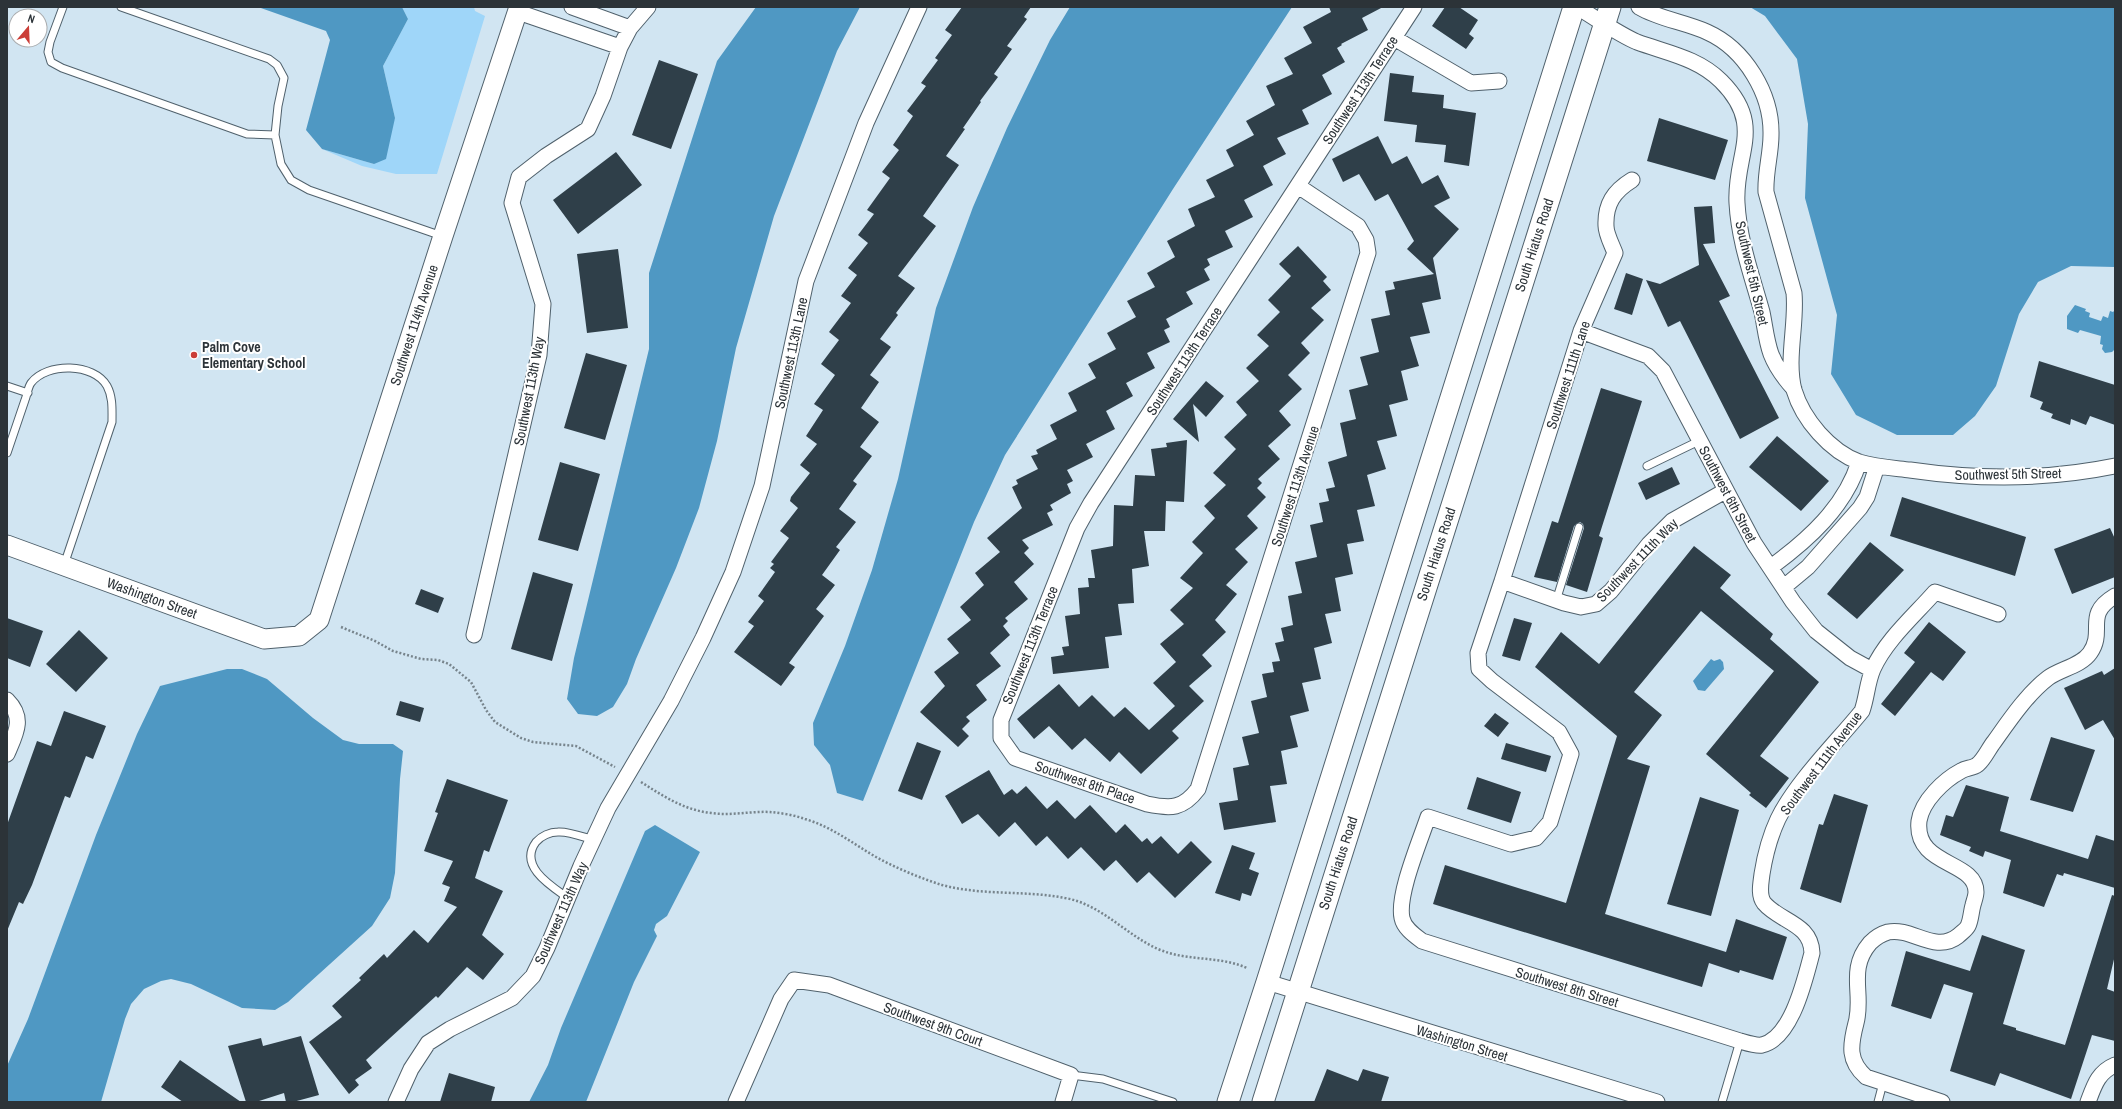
<svg xmlns="http://www.w3.org/2000/svg" width="2122" height="1109" viewBox="0 0 2122 1109" font-family="'Archivo Narrow',sans-serif">
<style>
.green{fill:#9fd6f9}
.water{fill:#4f98c3}
.building{fill:#2f3f49}
.lines{fill:none;stroke-linecap:round;stroke-linejoin:round}
.service-casing{stroke:#50616c;stroke-width:9}
.minor-casing{stroke:#50616c;stroke-width:17}
.tertiary-casing{stroke:#50616c;stroke-width:21}
.secondary-casing{stroke:#50616c;stroke-width:23}
.path{stroke:#77848c;stroke-width:2.5;stroke-dasharray:2 2;stroke-linecap:butt}
.service{stroke:#fff;stroke-width:7}
.minor{stroke:#fff;stroke-width:15}
.tertiary{stroke:#fff;stroke-width:19}
.secondary{stroke:#fff;stroke-width:21}
.poi-dot{fill:#cb3d37;stroke:#fff;stroke-width:1.5}
.labels{text-anchor:middle;dominant-baseline:central;stroke-width:4;stroke-linejoin:round;paint-order:stroke}
.street-label{font-size:14px;fill:#2c3338;stroke:#fff}
.poi-label{font-size:14px;font-weight:bold;fill:#2c3338;stroke:#fff;text-anchor:start}
</style>
<rect width="100%" height="100%" fill="#d1e5f2"/>
<path class="green" d="M402,7H474L475,11L485,16L437,174H396L362,166L322,149L374,164L395,118L383,66L408,19Z"/>
<path class="water" d="M258,7H402L408,19L383,66L395,118L386,159L374,164L322,149L306,130L330,40L326,31Z
M756,7H860L837,51L774,216L736,348L717,441L699,508L676,568L636,659L627,684L613,707L597,716L578,714L567,699L574,658L649,349V273L717,61Z
M1070,7H1292L1173,189L1005,455L974,522L863,801L837,793L830,765L814,745L813,723L845,646L872,570L898,479L936,308L973,207L1007,128L1050,40Z
M1750,7H2115V267L2071,266L2038,282L2019,314L1996,386L1975,416L1953,435H1897L1856,415L1831,374L1837,315L1805,198L1808,124L1797,59L1765,16Z
M2075,305L2086,309L2085,311L2090,313L2089,317L2101,321L2103,316L2108,318L2110,311L2113,312L2115,310V349L2112,352L2105,353L2102,349L2103,345L2100,344L2101,336L2080,330L2078,333L2067,329V316Z
M1711,659L1714,661L1720,659L1723,662L1724,669L1705,691L1698,690L1693,681Z
M227,669H242L267,679L313,718L343,740L359,744H393L403,751L400,779L395,873L390,898L372,926L288,1002L275,1010L242,1008L191,984L171,979L161,981L144,989L131,1004L125,1019L101,1102H7V1066L28,1019L96,835L137,734L160,686Z
M655,825L700,852L667,916L656,924L654,930L657,936L634,982L586,1102H529L548,1065L561,1028L645,831Z"/>
<path class="building" d="M962,7H1031L1024,17L1027,19L1007,46L1012,49L994,74L998,77L980,101L981,102L963,128L965,129L946,156L959,165L923,216L936,226L898,276L915,288L896,313L898,315L880,339L891,347L870,375L879,382L861,408L879,422L860,447L872,456L853,481L857,484L839,509L856,522L836,547L840,550L822,575L835,585L816,609L824,616L789,663L795,667L781,686L734,652L754,626L748,622L764,601L758,596L775,572L770,568L774,564L771,562L789,538L780,531L798,508L790,501L791,497L810,473L800,465L817,444L806,436L823,410L814,404L835,375L821,364L839,340L829,332L851,303L841,296L857,275L848,268L868,243L858,235L874,214L867,210L890,178L882,172L899,150L893,145L913,116L907,111L926,86L921,83L938,60L935,58L952,35L945,30Z
M1329,7H1383L1362,18L1368,30L1341,44L1342,45L1337,48L1345,62L1322,75L1332,94L1302,110L1309,124L1277,138L1286,154L1263,166L1273,185L1244,200L1253,217L1225,231L1233,247L1207,259L1210,265L1204,269L1210,280L1186,292L1193,304L1166,319L1170,327L1164,330L1170,342L1147,353L1155,368L1126,383L1133,396L1106,411L1115,429L1086,444L1093,457L1067,470L1073,481L1067,484L1071,493L1050,505L1053,510L1047,513L1053,525L1022,540L1029,548L1024,553L1034,564L1014,582L1028,599L1005,618L1008,621L1003,626L1010,635L990,653L1001,666L976,685L987,700L966,717L970,721L962,729L969,736L958,747L920,712L945,686L934,672L959,653L947,639L971,620L960,607L984,585L975,573L1000,552L987,538L1022,508L1012,487L1018,484L1016,480L1038,469L1031,456L1038,454L1036,450L1057,439L1050,425L1077,411L1068,393L1096,378L1088,364L1116,349L1107,333L1136,317L1127,301L1155,287L1147,273L1175,257L1167,241L1195,226L1188,209L1215,197L1206,180L1234,166L1226,150L1254,135L1246,121L1275,105L1266,86L1293,74L1284,58L1312,43L1303,27L1331,12Z
M1445,7H1459L1478,20L1469,34L1474,38L1466,49L1432,26Z
M659,60L698,74L671,149L632,135Z
M1390,73L1414,76L1412,92L1444,95L1443,108L1476,113L1469,166L1444,162L1446,145L1415,142L1417,125L1384,121Z
M1659,118L1728,140L1715,180L1647,161Z
M1378,136L1392,164L1407,156L1422,184L1438,175L1450,198L1434,206L1459,229L1433,258L1441,299L1422,303L1430,333L1410,337L1419,366L1401,371L1408,400L1389,405L1397,436L1377,441L1386,469L1367,475L1375,506L1357,510L1364,541L1347,544L1353,574L1335,578L1341,611L1325,614L1332,643L1314,648L1321,679L1302,683L1309,711L1290,716L1298,747L1281,751L1287,784L1270,786L1276,822L1224,830L1219,803L1238,800L1233,768L1249,765L1242,737L1259,733L1251,701L1267,697L1262,674L1274,672L1272,662L1280,661L1275,643L1284,641L1281,628L1293,625L1288,596L1302,593L1295,562L1317,557L1310,525L1323,522L1319,503L1329,501L1326,489L1335,487L1328,462L1347,456L1340,423L1356,419L1349,390L1368,385L1360,357L1379,352L1371,319L1390,315L1385,291L1395,289L1393,282L1434,274L1407,249L1414,241L1388,194L1375,201L1359,174L1343,182L1332,159Z
M616,152L642,185L578,234L553,200Z
M1712,206L1715,243L1703,244L1730,296L1719,301L1779,418L1740,439L1680,321L1668,327L1646,280L1660,284L1699,265L1694,207Z
M1298,246L1327,277L1323,281L1331,290L1311,308L1324,320L1301,343L1310,353L1288,375L1302,389L1279,411L1291,425L1268,446L1280,459L1258,479L1262,483L1257,488L1266,497L1247,516L1258,528L1235,549L1248,562L1226,585L1237,594L1215,620L1226,632L1202,655L1212,666L1189,686L1204,701L1172,731L1179,738L1141,774L1119,752L1110,762L1085,738L1072,750L1049,726L1034,739L1017,719L1059,684L1079,707L1092,695L1114,717L1125,707L1149,730L1175,706L1153,683L1176,662L1160,644L1184,624L1170,610L1193,588L1180,578L1203,553L1192,542L1215,518L1204,506L1226,485L1213,473L1236,449L1224,437L1247,415L1236,402L1259,381L1246,368L1269,346L1257,335L1280,312L1268,300L1291,276L1279,264Z
M618,249L628,328L587,333L577,254Z
M1626,273L1643,279L1632,315L1614,309Z
M586,353L627,365L605,440L564,428Z
M2039,361L2115,385V425L2090,416L2086,425L2071,419L2070,425L2051,418L2053,414L2040,409L2043,402L2030,397Z
M1206,381L1224,396L1206,417L1193,404L1199,442L1173,419Z
M1601,388L1642,401L1599,536L1603,538L1587,592L1566,585L1584,528L1583,524L1580,522L1574,526L1557,582L1534,577L1552,521L1558,523Z
M1777,436L1829,481L1801,511L1749,467Z
M1187,440L1184,502L1166,501L1165,531H1144L1149,566L1132,569L1134,603L1118,604L1122,635L1105,637L1109,668L1053,674L1051,657L1064,655L1062,647L1069,646L1065,616L1080,614L1078,588L1089,587L1088,578H1095L1091,550L1113,546L1114,505L1133,506L1135,475L1155,476L1151,449L1167,447L1166,443Z
M560,462L600,474L578,551L538,540Z
M1672,467L1680,484L1646,500L1638,483Z
M1902,497L2026,537L2015,576L1890,536Z
M2110,528L2115,539V577L2072,594L2054,549Z
M1870,542L1904,570L1857,619L1827,594Z
M1694,546L1731,575L1720,588L1773,634L1770,639L1819,682L1760,756L1789,778L1766,808L1749,795L1751,793L1706,754L1774,671L1701,611L1634,692L1662,715L1627,759L1650,766L1605,914L1726,952L1736,919L1787,937L1773,980L1740,970L1739,973L1709,963L1702,987L1433,904L1445,865L1566,903L1617,736L1535,667L1561,632L1599,664Z
M533,572L573,584L552,661L511,649Z
M421,589L444,598L438,613L415,604Z
M7,618L43,631L30,667L7,658Z
M1514,618L1532,623L1520,661L1502,656Z
M1929,622L1966,652L1943,681L1931,672L1895,716L1881,704L1915,662L1904,653Z
M79,630L108,658L76,692L46,664Z
M2115,668V740L2103,720L2085,730L2064,688L2102,671L2104,675Z
M400,701L424,708L420,722L396,715Z
M64,711L106,726L93,759L86,756L70,798L65,796L32,885L23,904L19,902L7,931V825L37,741L51,746Z
M1495,713L1509,723L1498,737L1484,726Z
M2051,737L2095,750L2073,812L2030,800Z
M917,742L941,751L922,800L898,791Z
M1506,743L1551,756L1546,772L1501,759Z
M989,770L1004,795L1012,789L1017,794L1026,786L1047,809L1057,800L1075,819L1090,805L1116,833L1125,824L1142,842L1147,838L1152,844L1161,836L1178,854L1191,841L1212,862L1175,898L1149,872L1137,883L1116,860L1104,871L1081,847L1068,859L1047,836L1036,846L1015,822L999,837L978,814L962,824L945,796Z
M1477,777L1521,792L1511,823L1467,809Z
M447,779L508,800L489,852L484,850L475,878L503,891L482,935L504,954L483,980L467,967L438,998L436,996L366,1060L372,1068L355,1080L359,1085L349,1094L309,1042L342,1017L332,1006L361,980L359,978L384,954L387,958L414,930L428,943L457,907L444,901L450,887L442,884L453,861L424,851L438,813L435,812Z
M1966,785L2009,797L2000,831L2088,859L2096,835L2115,841V888L2064,873L2063,876L2057,874L2044,907L2003,893L2011,860L1985,851L1983,857L1969,851L1971,847L1940,835L1946,815L1953,817Z
M1834,794L1868,805L1841,903L1800,889L1819,824L1823,825Z
M1700,797L1739,810L1711,916L1667,904Z
M1232,845L1255,853L1249,869L1259,873L1251,896L1242,893L1240,901L1215,893Z
M2112,895L2115,896V955L2107,989L2115,992V1041L2092,1035L2071,1099L2000,1073L1995,1086L1950,1071L1973,993L1944,984L1931,1019L1891,1006L1906,951L1970,971L1982,935L2025,950L2003,1024L2016,1028V1030L2065,1045Z
M301,1036L319,1095L293,1102H286L284,1093L256,1102H246L228,1046L261,1038L263,1046Z
M180,1060L241,1102H183L161,1087Z
M1327,1069L1358,1081L1363,1069L1389,1077L1381,1102H1314Z
M449,1073L495,1087L491,1102H440Z"/>
<g class="lines">
<g class="service-casing">
<path id="service" d="M63,7L50,42L48,52L51,62L62,68L247,134L275,135
M121,7L269,59L277,65L284,78L278,106L275,135L281,164L291,180L309,190L442,236
M7,386L28,393
M7,453C13,435 19,418 25,400C27,395 28,387 31,383C47,362 94,363 107,386C113,397 112,410 112,422L64,565
M1647,466L1699,441
M1556,601L1579,527
M568,898C551,886 518,866 536,842C541,836 550,832 558,832C568,831 583,837 594,840
M1071,1075L1103,1079L1173,1102
M1722,1102L1740,1041
M1878,1102L1883,1083"/>
</g>
<g class="minor-casing">
<path id="minor" d="M572,7L630,28
M1577,7C1594,17 1620,35 1637,42C1667,53 1698,58 1721,81C1766,126 1734,154 1737,203C1739,241 1752,276 1762,312C1765,326 1766,340 1771,354C1776,367 1784,378 1794,389
M1639,7C1659,19 1685,22 1707,32C1745,49 1772,94 1771,135C1771,154 1765,173 1766,192L1794,293C1797,324 1786,359 1794,390C1803,420 1830,451 1859,462C1875,467 1893,468 1910,470C1979,480 2047,480 2115,466
M518,12L620,47
M1394,38L1471,83L1499,81
M1298,186L1358,226L1366,240L1368,253L1198,789C1183,809 1171,809 1147,804L1015,758L1001,738V720L1077,528L1091,503C1199,338 1306,172 1414,7
M1581,331L1648,356L1663,371L1754,543L1793,602L1816,631L1850,658L1872,670
M1725,491L1672,521L1649,544L1611,591L1596,604L1581,607L1564,603L1502,581L1478,653L1479,669L1492,681L1559,732L1571,754L1550,822L1536,838L1511,844L1428,817C1420,841 1397,895 1402,918C1404,928 1414,935 1422,941L1740,1041C1747,1043 1756,1046 1762,1045C1792,1038 1805,979 1812,953C1811,923 1780,922 1764,903C1758,895 1761,883 1762,874C1765,855 1770,836 1778,819C1796,782 1836,743 1862,711C1867,697 1867,683 1873,669C1886,640 1914,616 1935,592L1998,614
M1771,567C1808,540 1845,507 1859,462
M1502,581L1581,331L1615,253C1612,245 1606,234 1606,226C1605,204 1614,191 1632,180
M1784,587L1808,567L1860,508L1867,497L1877,466
M474,635L539,355L543,304L512,203L519,177L546,156L588,129L603,96L620,47L630,28L648,7
M7,700C25,718 16,733 7,754
M1267,982L1657,1102
M396,1102L411,1069L428,1043L450,1029L512,998L533,976L547,948L581,866L608,808L671,701L703,638L733,572L762,486L806,281L866,123L919,7
M736,1102L781,999L794,980L829,985L1071,1075L1063,1102
M1942,1102L1866,1077C1848,1061 1850,1046 1856,1023C1864,994 1847,970 1870,943C1874,939 1881,934 1888,932C1912,927 1935,954 1958,936C1961,933 1966,930 1968,926C1971,920 1971,912 1973,905C1974,901 1976,896 1976,892C1976,860 1914,867 1919,821C1922,801 1944,780 1961,771C1966,768 1973,768 1977,765C1984,760 1989,748 1994,742C2009,721 2027,694 2048,678C2060,669 2081,666 2090,653C2106,630 2083,615 2115,596
M2088,1102C2094,1086 2098,1072 2115,1065"/>
</g>
<g class="tertiary-casing">
<path id="tertiary" d="M7,545L264,639L299,636L319,620L443,236L519,7"/>
</g>
<g class="secondary-casing">
<path id="secondary" d="M1228,1102L1267,982L1574,7
M1263,1102L1610,7"/>
</g>
<path class="path" d="M341,627L375,641L393,651L421,659L438,660L449,664L471,682L486,710L495,722L521,738L533,742L576,746L615,767
M641,782C663,796 684,810 711,813C731,816 750,811 770,812C781,813 794,815 805,819C832,827 852,843 876,857C896,868 920,878 942,885C983,896 1024,890 1065,898C1101,904 1126,935 1158,949C1188,962 1217,955 1247,968"/>
<use href="#service" class="service"/>
<use href="#minor" class="minor"/>
<use href="#tertiary" class="tertiary"/>
<use href="#secondary" class="secondary"/>
</g>
<circle class="poi-dot" cx="194" cy="355" r="4"/>
<g class="labels">
<g class="street-label">
<text transform="translate(1360 90) rotate(-57)">Southwest 113th Terrace</text>
<text transform="translate(1534 245) rotate(-72)">South Hiatus Road</text>
<text transform="translate(1752 273) rotate(77)">Southwest 5th Street</text>
<text transform="translate(414 325) rotate(-72)">Southwest 114th Avenue</text>
<text transform="translate(791 353) rotate(-78)">Southwest 113th Lane</text>
<text transform="translate(1184 361) rotate(-57)">Southwest 113th Terrace</text>
<text transform="translate(1568 375) rotate(-72)">Southwest 111th Lane</text>
<text transform="translate(529 391) rotate(-79)">Southwest 113th Way</text>
<text transform="translate(2008 474) rotate(-1)">Southwest 5th Street</text>
<text transform="translate(1295 486) rotate(-72)">Southwest 113th Avenue</text>
<text transform="translate(1728 494) rotate(62)">Southwest 6th Street</text>
<text transform="translate(1436 554) rotate(-72)">South Hiatus Road</text>
<text transform="translate(1637 560) rotate(-46)">Southwest 111th Way</text>
<text transform="translate(152 598) rotate(20)">Washington Street</text>
<text transform="translate(1030 645) rotate(-68)">Southwest 113th Terrace</text>
<text transform="translate(1821 763) rotate(-53)">Southwest 111th Avenue</text>
<text transform="translate(1085 782) rotate(19)">Southwest 8th Place</text>
<text transform="translate(1338 863) rotate(-72)">South Hiatus Road</text>
<text transform="translate(561 913) rotate(-66)">Southwest 113th Way</text>
<text transform="translate(1567 987) rotate(17)">Southwest 8th Street</text>
<text transform="translate(933 1024) rotate(20)">Southwest 9th Court</text>
<text transform="translate(1462 1043) rotate(17)">Washington Street</text>
</g>
<g class="poi-label">
<text x="202" y="347">Palm Cove<tspan x="202" dy="16">Elementary School</tspan></text>
</g>
</g>
<rect width="2122" height="1109" fill="none" stroke="#2c3338" stroke-width="16"/>
<g transform="translate(28 28) rotate(19)"><circle r="19" fill="#ffffff" stroke="#abadaf"/>
<path d="M0-3L7 15L0 10L-7 15Z" fill="#cb3d37"/>
<text y="-6" font-size="11" font-weight="bold" text-anchor="middle" fill="#2c3338">N</text>
</g>
</svg>
